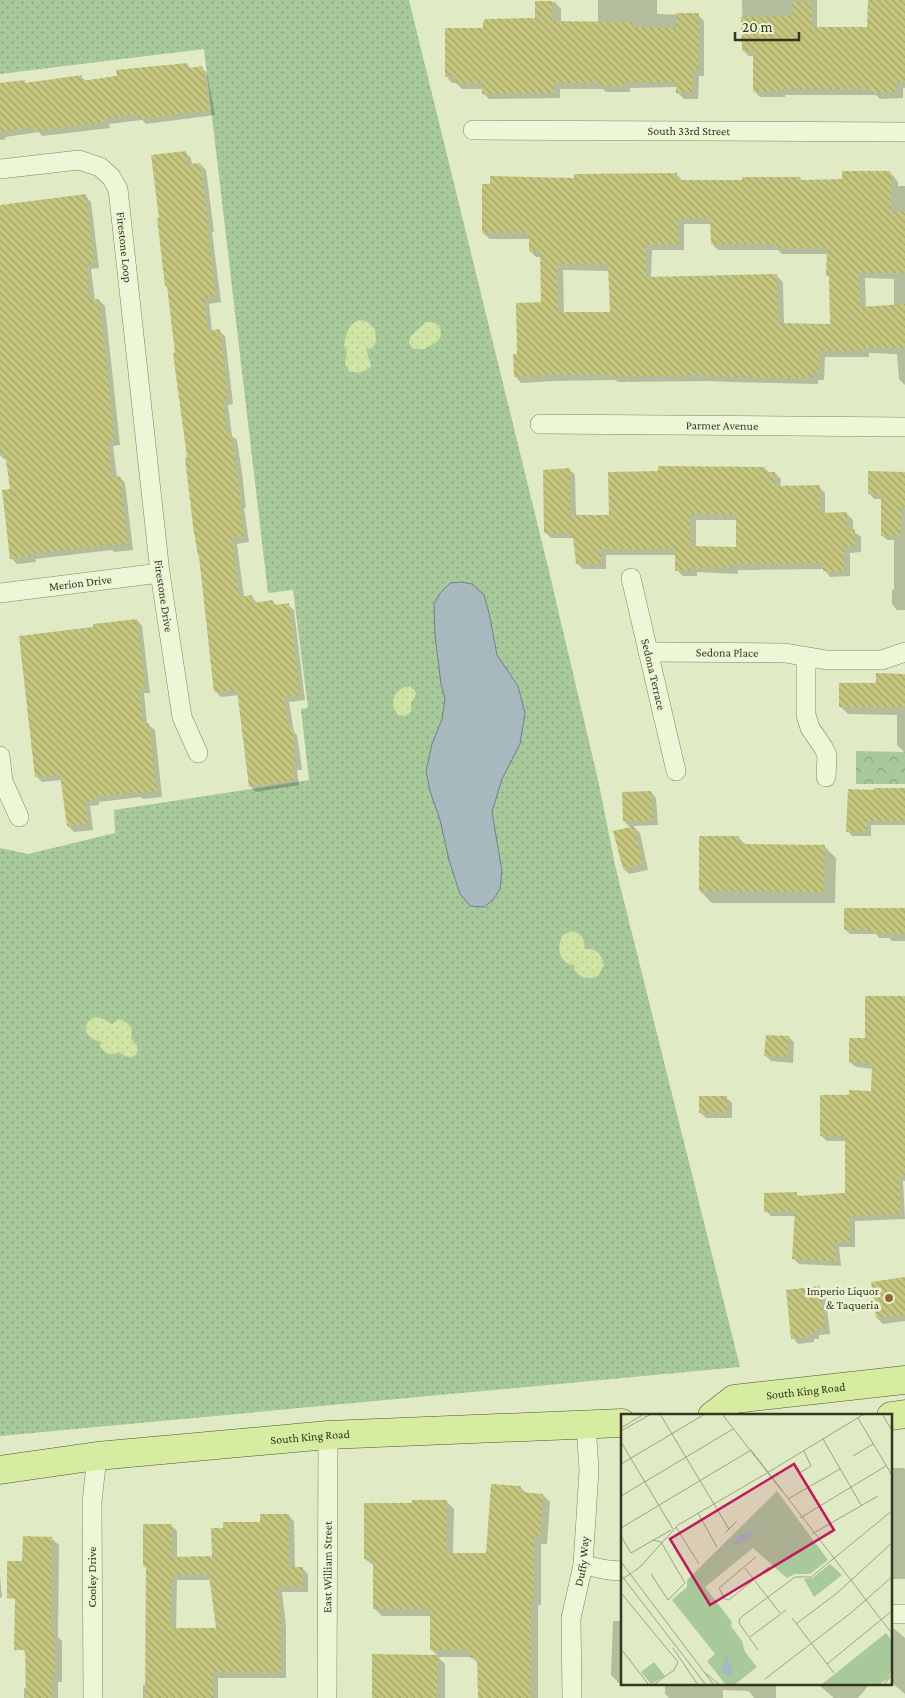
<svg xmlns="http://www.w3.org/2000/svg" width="905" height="1698" viewBox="0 0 905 1698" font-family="'Crimson Pro',serif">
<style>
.grass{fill:url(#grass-dots)}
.sand{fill:url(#sand-dots)}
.park{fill:url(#park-crowns)}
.water{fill:#a7b8bf;stroke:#6e828d}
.shadow{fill:#0003;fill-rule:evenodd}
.building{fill:url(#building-back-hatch);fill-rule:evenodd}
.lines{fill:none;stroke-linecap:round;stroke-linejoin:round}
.street-casing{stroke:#80855d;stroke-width:20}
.primary-casing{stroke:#515330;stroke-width:29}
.street{stroke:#eef6d8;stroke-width:19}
.primary{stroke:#d6eca0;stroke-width:28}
.poi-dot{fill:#906831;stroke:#eaf3d4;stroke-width:2}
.labels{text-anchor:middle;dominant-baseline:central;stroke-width:5;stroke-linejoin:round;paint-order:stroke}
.street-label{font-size:12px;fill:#34361f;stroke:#eaf3d4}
.poi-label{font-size:12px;fill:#34361f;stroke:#eaf3d4;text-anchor:end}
.inset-road{fill:none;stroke:#9ba383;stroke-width:1}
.view{fill:#c2185b;fill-opacity:0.15;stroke:#c2185b;stroke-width:2.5}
.inset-edge{fill:none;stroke:#34361f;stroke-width:2.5}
</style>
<defs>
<pattern id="grass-dots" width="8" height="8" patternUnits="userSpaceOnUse" patternTransform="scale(1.25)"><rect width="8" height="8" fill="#a8c99a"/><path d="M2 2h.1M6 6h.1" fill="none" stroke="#8aa47d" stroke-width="1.8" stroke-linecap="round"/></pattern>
<pattern id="sand-dots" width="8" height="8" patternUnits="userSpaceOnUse" patternTransform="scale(1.25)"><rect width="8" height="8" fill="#d0e5a4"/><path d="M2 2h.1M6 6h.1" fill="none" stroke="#b3c58d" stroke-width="1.8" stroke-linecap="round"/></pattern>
<pattern id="park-crowns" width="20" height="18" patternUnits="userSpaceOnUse" patternTransform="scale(1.25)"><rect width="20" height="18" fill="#a8c99a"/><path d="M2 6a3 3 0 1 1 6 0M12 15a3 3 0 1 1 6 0" fill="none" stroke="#8aa47d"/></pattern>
<pattern id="building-back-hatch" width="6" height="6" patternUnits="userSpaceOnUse" patternTransform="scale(1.25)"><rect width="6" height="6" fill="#c6c77e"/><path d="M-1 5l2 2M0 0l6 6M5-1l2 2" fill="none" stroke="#a2a267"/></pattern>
</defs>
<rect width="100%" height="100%" fill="#e0ebc5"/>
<path class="grass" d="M0,0H409L549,571L599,784L615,865L740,1367L0,1436V848L28,854L115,833L114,810L309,780L301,709L308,708L293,590L268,593L204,49L0,74Z"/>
<path class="sand" d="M359,320L367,322L375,329L376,342L372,348L366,349L371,366C365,373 357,374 349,371L345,363L347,351L344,345C346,335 348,324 359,320Z
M426,322H433L439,326C445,342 434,342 425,349H413L409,343L410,337Z
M410,686L415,691L416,694L411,703V712L405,716L398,715C388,703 394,688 410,686Z
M572,931C581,934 586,939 584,949C595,947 602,954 604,965L598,976C589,980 580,979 574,969L575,965C559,965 556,946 563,935Z
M96,1017L103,1019L112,1024L119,1019C128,1022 135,1028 131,1038L138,1047L136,1055C128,1059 126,1057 119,1052C111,1057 104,1053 100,1046L101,1042C85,1039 79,1024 96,1017Z"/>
<path class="park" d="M856,751L905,752V784H856Z"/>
<path class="water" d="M461,582L472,584L484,595L489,613L497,655L518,686L525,713L520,744L502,779L492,812L502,871L500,889L493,900L484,907L470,906L460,894L449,860L440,820L430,791L426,771L432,744L442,719L445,699L441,684L435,636L434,604L440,593L450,583Z"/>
<path class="shadow" d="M598,0H657V14L698,15L704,21V76H699L698,99H684L678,93V87L630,88V92H606L603,89H560V98L489,99L483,93V89H462L456,83H452L446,76L484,29V20L536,19V2H555L561,9V23H598Z
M742,0H817V28H868L869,0H905V88H903V98L880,99L876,95H785V97H760L754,91V56H749L743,50Z
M187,64L191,69L201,67L207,73L215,115L146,124L142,120L109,124L110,128L42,136L39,132L5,137L6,139L0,140V91L81,77L86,81Z
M185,152L191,158L192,165L200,164L206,170L214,232H212L221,302L209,304L212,332L219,331L225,336L233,404L228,405L232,436L237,440L242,473L246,508H244L249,542L237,544L244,597H252L258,604L273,602L277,606L288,605L294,610L305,700L289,702L294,732L297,735L300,754L302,770H297L299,785L256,792L251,787L239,695L221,697L216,692L169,288L166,286L160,219Z
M890,172L898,182V186H905V385L899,379L897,354L869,353V357H825L824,380H818V384L729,382L710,381L618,382L616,380L552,381L521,383L515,376L518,355L542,303L541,257H536L530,251V239H490L483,233L575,179L677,175L683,181H743L800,178L802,181L843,180ZM684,224H712V244L718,250H778L782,254H828V275L831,278V326L784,324L783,282L776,275L651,278L652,250H684ZM563,270L609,271L611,314L564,313ZM865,278L894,279V306L866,308Z
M85,196L91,202L99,268L91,269L95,301L99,300L105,306L120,445L113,446L117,478L120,477L125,483L133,550L114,552L112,550L35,559L36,562L17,564L11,558V490L7,459H4L0,455V206Z
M764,468L770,473H775L781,479L780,487H819L825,493V514H847L853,520V531L861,537V552L850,553V576L830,577L824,569L738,570V574L697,572V576H683L677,570L676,555H606V569H583L577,563L574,540L573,538H551L545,532L569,469L575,475L576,516H610ZM696,520H738L737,549L696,548Z
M905,473V610H897L892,604V589L894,590V540H887L882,535V499H874L869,493Z
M137,620L142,626L150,693H144L147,724L155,730L162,797L143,799L141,797L99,802V805L90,806L93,830L74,832L68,826L62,780L42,782L37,777L95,628Z
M905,675V753L897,745V715L848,714L840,706L877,684Z
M905,790V825H871V836H852L848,831Z
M651,792L656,798L658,825L633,826L640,833L648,870L629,874L624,869L631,828L624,821Z
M739,838L747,846H824L836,858L835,903H712L700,891Z
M905,909V941H892L889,938H879L876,934H850L845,929Z
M905,997V1181H903L905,1219L855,1221V1247H839L841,1266L799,1264L794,1259L796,1216H771L766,1211L797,1194L800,1197L846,1195V1141H827L821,1136L850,1096L872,1092L873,1069L856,1067L850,1062L866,1039Z
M789,1037L794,1042L793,1063L771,1061L765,1055Z
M726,1097L732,1103V1118H706L700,1112Z
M905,1278V1321L883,1324L877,1318Z
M819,1288L825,1293L830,1334L819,1335V1339H814V1342L798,1344L793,1338Z
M891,1468H904L905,1469V1579H891Z
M520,1487L526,1493L543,1495L550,1502L547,1544H541V1605H538V1698H479V1664L471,1657H438L445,1664V1698H373V1656H438L431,1649V1616H382L374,1608V1566L365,1559L413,1504L446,1501L454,1509L453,1554H487Z
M288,1515L294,1521L295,1568H302L308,1574V1592H282L286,1626V1678H218V1698H143V1685H146L148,1569L144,1566L171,1525L177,1531V1558L213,1557L262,1524ZM177,1580H211L217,1629H176Z
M51,1538L59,1545L58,1637L62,1641V1682H58V1698H24V1688H27V1654L23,1650Z
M0,1576L2,1597L0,1598Z
M613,1621H622V1684H620L611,1675Z
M891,1626L905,1638V1694L891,1682Z
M665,1684H870L858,1698H834L820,1686H776V1698H754L749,1691L723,1690V1698H669L665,1694Z"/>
<path class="building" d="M868,0H905V82H897V92L872,93V89H779V91L753,92V51H742L741,17L792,16V2L811,1L812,27H867Z
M535,1H552V21L633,22V27L676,28V13H699V70H693L692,93H676V82H624V86H599V83H554V93L482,94V83H455V77H445V28H483V22L485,21V19L535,18Z
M187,63L188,68L202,66L210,110L139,119L138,114L104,119L105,122L35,131V127L0,132V83L25,80V83L82,75V81L117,76L116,70Z
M186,151L187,164L200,163L209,227H207L216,297L204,298L208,331L220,329L228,399H223L227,434L231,433L236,466L241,503H239L244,537L232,538L239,597L252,595L253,603L273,600L274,605L289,603L300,695L284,697L289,729L292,728L296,764L292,765L294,780L249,787L237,690L214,692L213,684L199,556H198L193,526L185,458L187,457L176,376L173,353H175L167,286H165L157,218H159L151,155Z
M842,171H890V174L892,175L891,211H905V273H859L860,307L905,304V348H863V351H819V374H812V378L722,377L703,375L611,377V375H545L514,377L513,354H517L516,303L541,302L540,251H529V233H482V184H490V176L574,178V174L677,173V180H742V177H800L801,180L842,179ZM678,219H710L711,244H774V248H827L826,276H829L830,324L778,323L777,274L646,277V245L679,244ZM557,264L608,265L610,312H558Z
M86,194L94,263L86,264L90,300L99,299L115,440L108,441L112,477L120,476L128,544L107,547V545L30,554L31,556L10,559L2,490L10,489L5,453L0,454V205Z
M658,466L765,467V472H775V486L820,485V513L847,512L848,530L855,529V547H844V571H823V563L733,564L732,568L691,567V570L675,571V549H601V564H576L573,536H569V533H544L543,470L570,468V515H609L608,472L658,471ZM690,514L736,515V547L691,546Z
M868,471L905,472V507L901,506V535L881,536V494H868Z
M137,619L145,687L139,688L143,724L149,723L157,791L136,794V792L94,797V800L85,801L88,824L67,826L60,775L35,777L19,636L93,627V624Z
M876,673L905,674V707H839V683H876Z
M874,788H905V821H867V831L846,832L848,789L874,790Z
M651,791L653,820L623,821L622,792Z
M634,826L643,864L623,869L613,831Z
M699,836H739V844L825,845L824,892L699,891Z
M844,908H905V933H873V930H844Z
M865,996H905V1176H899L900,1214L850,1216V1242H834L836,1261L792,1259L795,1211L764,1212V1193L797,1192V1196L845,1193V1136H820V1095H849V1090L871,1091L872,1064L849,1062V1038H865Z
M766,1035L789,1036L788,1057L764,1056Z
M699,1096H727V1113H699Z
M905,1277V1315L876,1318L871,1282Z
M820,1286L825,1328L814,1330V1333L809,1334V1337L791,1339L786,1290Z
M491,1484L521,1486L520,1492L543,1494L540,1537H534V1598H531V1698H478L477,1658H470V1650H430V1609H373V1559H364V1503H412V1500H447L446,1553H486Z
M260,1514H289V1567H303L302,1587L277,1586L281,1620V1673L213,1672V1698H145L146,1566H143V1524H172V1557L212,1556L211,1528H223V1522H260ZM172,1575H209L216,1628H170Z
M23,1536L52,1537L51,1632L55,1633V1675H52V1698H26L25,1650H14L15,1599L7,1598V1561H22Z
M372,1654L438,1655L437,1698H372Z"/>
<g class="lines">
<g class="street-casing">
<g id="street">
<path id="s1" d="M473,130L905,132"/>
<path id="s2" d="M0,169L79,160L100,167L111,177L118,189L160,573L182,717L198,753"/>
<path id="s3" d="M540,424L905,427"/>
<path id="s4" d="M631,578L676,771"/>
<path id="s5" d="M0,593L160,573"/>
<path id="s6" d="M648,652L785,653L827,660H882L905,652"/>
<path d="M806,657V715L810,728L823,747L827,755L826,777"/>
<path d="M0,756L3,781L19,817"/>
<path d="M583,1565L608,1570L622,1571"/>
<path d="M891,1614H905"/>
<path d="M93,1698L92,1502L97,1456"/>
<path id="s7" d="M327,1698L328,1435"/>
<path id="s8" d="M572,1698L571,1618L583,1565L589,1470L586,1425"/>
</g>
</g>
<g class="primary-casing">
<g id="primary">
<path id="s9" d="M712,1416L734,1399L905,1380"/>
<path d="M891,1416L905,1414"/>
<path id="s10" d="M0,1470L97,1456L328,1435L622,1423"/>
</g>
</g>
<use href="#street" class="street"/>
<use href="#primary" class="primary"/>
</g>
<circle class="poi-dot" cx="889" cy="1298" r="5"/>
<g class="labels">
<g class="street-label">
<text stroke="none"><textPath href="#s1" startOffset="216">South 33rd Street</textPath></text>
<text stroke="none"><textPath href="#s2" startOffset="189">Firestone Loop</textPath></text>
<text stroke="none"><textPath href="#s3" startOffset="182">Parmer Avenue</textPath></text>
<text stroke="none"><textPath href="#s5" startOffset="81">Merion Drive</textPath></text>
<text stroke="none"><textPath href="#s2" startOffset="540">Firestone Drive</textPath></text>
<text stroke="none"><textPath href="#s6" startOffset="79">Sedona Place</textPath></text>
<text stroke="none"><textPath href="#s4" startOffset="99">Sedona Terrace</textPath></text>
<text stroke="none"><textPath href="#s9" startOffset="100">South King Road</textPath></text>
<text stroke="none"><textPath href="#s10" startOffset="312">South King Road</textPath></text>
<text stroke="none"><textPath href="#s8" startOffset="138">Duffy Way</textPath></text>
<text stroke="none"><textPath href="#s7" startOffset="131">East William Street</textPath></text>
<text transform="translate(92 1577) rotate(-90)">Cooley Drive</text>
</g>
<g class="poi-label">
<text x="879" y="1291">Imperio Liquor<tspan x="879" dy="14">&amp; Taqueria</tspan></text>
</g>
</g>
<g transform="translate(621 1414)">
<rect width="271" height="271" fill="#e0ebc5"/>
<path d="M156,77L207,146L189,160H174L166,164L132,134L84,173L111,208L110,212L121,227L124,238L136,253L113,271H105L86,247L94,240L51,186L66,173V166Z" fill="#a8c99a"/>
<path d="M78,183L89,194L84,200L73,188Z" fill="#a8c99a"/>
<path d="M209,150L221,161L193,183L183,165L191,164ZM33,248L44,262L30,270L20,258Z" fill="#a8c99a"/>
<path d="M265,219L272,228L271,255L267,265L257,271H200Z" fill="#a8c99a"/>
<path d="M134,116L127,126L111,132L118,121ZM105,240L112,258L109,262L100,258Z" fill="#a7b8bf"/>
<path class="inset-road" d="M39,0L108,115M101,0L161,77M261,0L272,18M237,4L272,63M0,14L23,0M0,17L30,0M202,25L240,91M0,28L52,115M130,36L272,221M232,42L252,30M0,50L84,0M180,58L190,52L183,37M146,59L243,0M0,82L112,15M167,85L219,55M77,99L96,133M179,104L265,52M55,113L78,150M0,114L130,36M104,119L116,107M191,120L257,82M0,122L10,139L50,116M135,143L98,174L104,185L108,186L148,153M0,148L93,271M124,154L159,199M30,160L47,186L64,169L40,128L32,126M0,161L85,271M0,166L19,153L57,111L146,59M0,179L57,248L53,256L32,271M171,204L213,259M175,210L216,179L272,128M129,223L165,196M52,234L77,271M0,235L28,271M137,236L118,209L119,204L174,163H190L272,96M206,250L272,196M84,259L99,271M144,265L231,198L272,162M263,271L272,259"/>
<path class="view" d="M173,50L213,116L89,191L49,125Z"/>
<rect width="271" height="271" class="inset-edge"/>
</g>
<path d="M735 32v8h64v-8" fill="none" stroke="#34361f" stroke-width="2.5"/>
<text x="742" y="32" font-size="15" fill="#34361f" stroke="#eaf3d4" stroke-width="4" paint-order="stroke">20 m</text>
</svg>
